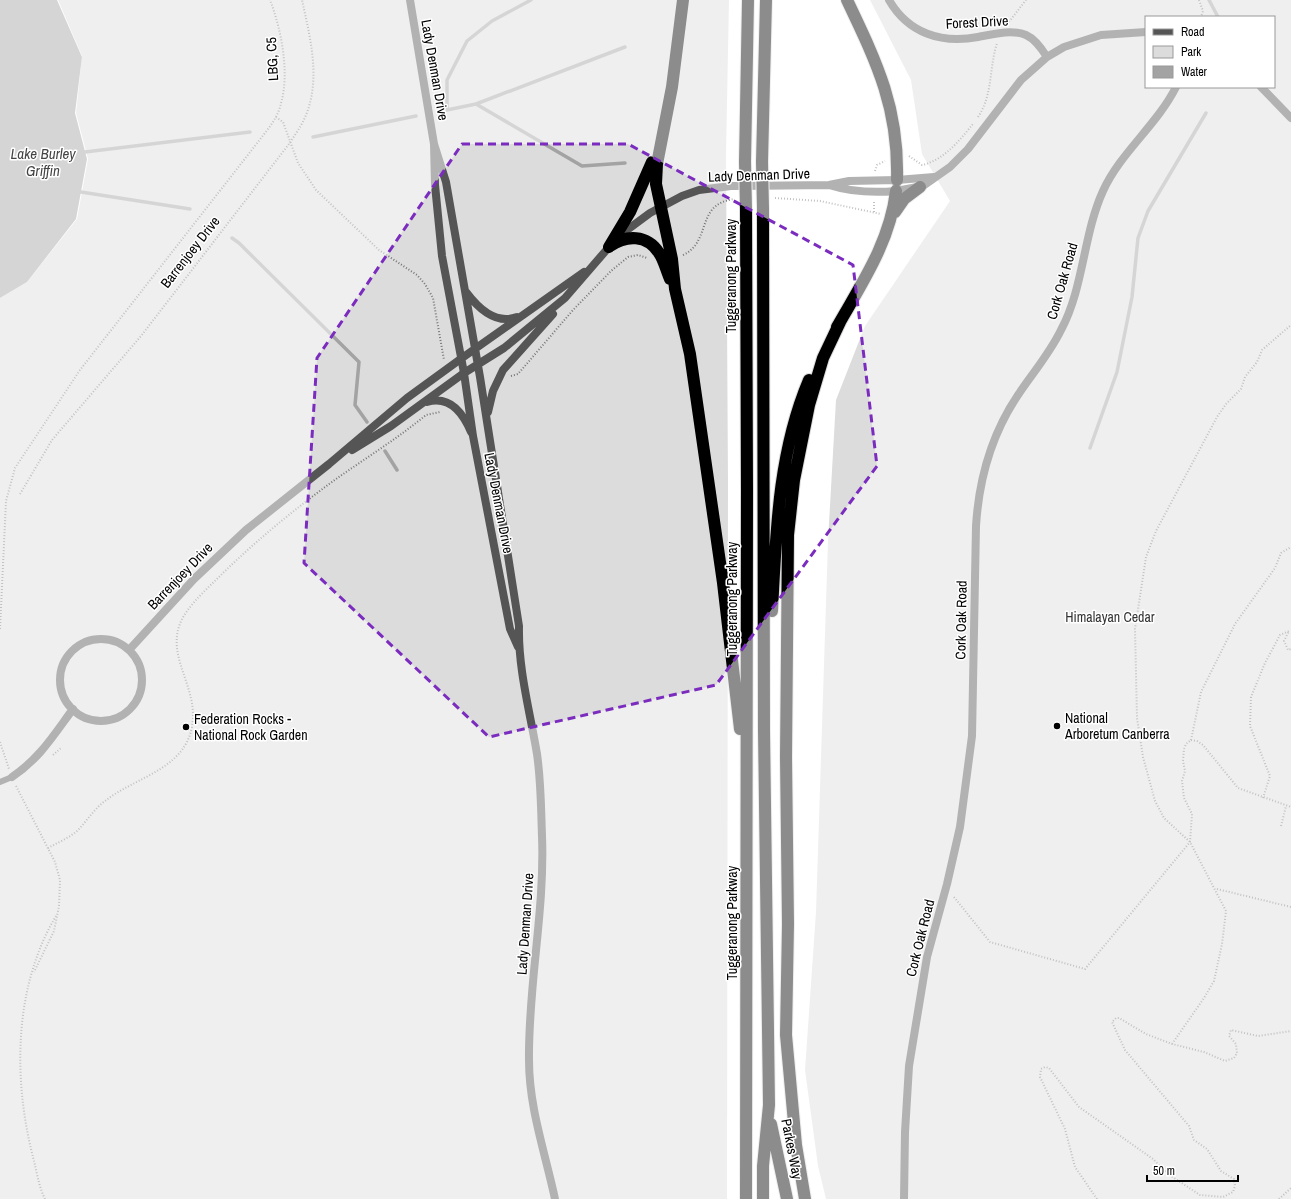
<svg xmlns="http://www.w3.org/2000/svg" width="1291" height="1199" viewBox="0 0 1291 1199" font-family="'Archivo Narrow',sans-serif">
<style>
.green{fill:#dcdcdc;fill-rule:evenodd}
.water{fill:#a3a3a3}
.lines{fill:none;stroke-linecap:round;stroke-linejoin:round}
.stream{stroke:#a3a3a3;stroke-width:3.5}
.motorway-casing{stroke:#dbdbdb;stroke-width:14}
.path{stroke:#777;stroke-width:2;stroke-dasharray:1 2;stroke-linecap:butt}
.service{stroke:#555;stroke-width:6}
.minor{stroke:#555;stroke-width:8}
.tertiary{stroke:#555;stroke-width:8}
.motorway{stroke:#000;stroke-width:12}
.motorway-bridge-casing{stroke:#dbdbdb;stroke-width:14;stroke-linecap:butt}
.motorway-bridge{stroke:#000;stroke-width:12}
.marked{fill:none;stroke:#7b2cbf;stroke-width:3;stroke-dasharray:8 5;stroke-linejoin:round}
.poi-dot{fill:#000;stroke:#fff;stroke-width:1.5}
.labels{text-anchor:middle;dominant-baseline:central;stroke-width:3;stroke-linejoin:round;paint-order:stroke}
.street-label{font-size:14px;fill:#000;stroke:#fff}
.park-label{font-size:14px;fill:#333;stroke:#fff}
.poi-label{font-size:14px;fill:#000;stroke:#fff;text-anchor:start}
.water-label{font-size:15px;font-style:italic;fill:#444;stroke:#fff}
</style>
<rect width="100%" height="100%" fill="#fff"/>
<path class="green" d="M58,0H729L726,155L728,482L727,1199H0V298L27,282L77,219L88,159L76,113L82,56Z
M870,0H1291V1199H826L818,1166L805,1070L816,912L828,541L836,400L865,326L950,201L922,154L911,80ZM1146,17H1274V87H1146Z"/>
<path class="water" d="M0,0H57L82,57L75,113L87,159L76,219L27,282L0,298Z"/>
<g class="lines">
<path class="stream" d="M1209,0L1218,17
M476,104L625,47
M447,110V80L467,41L492,21L531,0
M442,111L476,104L582,166L625,163
M313,137L416,116
M85,152L250,132
M81,192L190,209
M232,238L239,243L359,362L355,405L367,422
M1090,448L1117,372L1132,297L1138,238L1148,211L1206,113
M385,451L397,470"/>
<g class="motorway-casing">
<path id="motorway" d="M683,0L672,87L657,164L656,184L672,259L675,289L690,354L723,583L740,729
M847,0C877,63 899,108 897,180
M745,162L748,0
M762,162L766,0
M746,209L747,489L746,1199
M895,212L904,199L920,187
M610,246C626,235 647,234 659,253C664,260 666,270 670,279
M609,247L630,212L652,162
M837,327C862,283 890,242 896,191
M772,611C776,534 778,453 809,380
M771,1124L787,1199
M763,1199V1166L769,1105L764,730L763,209
M805,1199L796,1145L786,1035L788,924L786,757L788,535L794,480L809,405L823,358L841,320"/>
</g>
<path class="path" d="M1199,0L1203,11L1201,17
M1009,22L1026,0
M276,117L283,122L298,163L316,190L379,250L417,275L425,284L433,298L444,360
M978,117C993,95 989,68 997,43
M909,156L922,165C944,160 959,141 973,124
M875,171L877,165L885,161
M775,198L820,201L881,214
M874,212V202
M683,255C712,242 695,204 734,199
M511,376L518,374L573,310L611,271L628,257L638,255L647,258
M20,494L52,440L141,336L289,144C295,135 302,125 306,115C321,78 310,37 302,0
M0,629L6,501L15,468L80,370L265,133C272,124 279,114 281,103C290,73 281,28 270,0
M1191,740L1201,692L1235,624L1275,568L1281,553L1291,547
M1191,740L1197,741L1203,745L1238,788L1291,807
M0,742L9,769
M53,755L61,748
M16,786L55,862L60,880L59,906L54,931L34,972
M1263,798L1270,776L1250,726L1251,697L1265,663L1280,635L1289,631L1284,641L1288,650L1291,649
M1281,826L1286,806
M48,848C57,843 69,838 77,831C87,821 94,809 105,801C138,775 191,769 193,717C194,680 162,650 185,614C195,599 210,586 223,573C258,539 296,508 336,479C366,458 398,438 426,415L440,412
M1217,889L1291,907
M954,897L990,942L1085,969L1190,842L1192,814L1184,798L1182,781L1185,771L1183,761L1184,749L1186,744L1191,740
M1172,1044L1204,998L1214,981L1222,944L1226,911L1190,842L1164,818L1155,801L1143,757L1137,718L1135,629L1146,557L1156,531L1217,417L1226,404L1241,389L1245,377L1257,362L1262,350L1291,325
M45,1199C39,1187 37,1173 34,1161C13,1082 13,988 56,916
M1097,1199L1075,1167L1065,1129L1040,1077L1041,1069L1045,1067L1049,1068L1079,1107L1153,1159L1168,1174L1200,1195L1223,1197L1233,1192L1235,1186L1234,1179L1221,1171L1207,1149L1194,1140L1189,1126L1125,1050L1112,1022L1116,1018H1119L1146,1034L1172,1044L1204,1052L1225,1061L1234,1058L1237,1053L1236,1044L1229,1036L1231,1030L1258,1036L1291,1031
M1279,1199L1291,1188"/>
<path class="service" d="M0,782L12,777"/>
<path class="minor" d="M889,0C908,33 941,44 978,37C993,34 1012,29 1026,35C1035,39 1042,49 1047,57
M1261,87L1291,118
M897,180L934,177
M896,191L923,186L950,167L968,149L1021,80L1047,57L1064,47L1101,35L1146,32
M427,402C450,395 463,413 471,432
M352,450L391,426L464,373
M60 680a41 41 0 1 1 82 0a41 41 0 1 1-82 0Z
M129,650L194,579L246,530L329,464L407,398L462,358
M12,777C40,758 53,736 73,709
M904,1199L905,1132L909,1066L927,957L947,884L960,827L972,736L976,526C979,478 991,435 1018,395C1032,374 1050,353 1061,330C1084,287 1083,235 1103,191C1120,153 1157,125 1176,87"/>
<path class="tertiary" d="M410,0L434,144L435,185L442,256L464,373L473,436L510,629L518,647
M434,144L446,182L480,377L519,626C518,669 530,712 537,754C541,781 541,809 542,836C545,911 528,985 529,1060C529,1108 545,1152 555,1199
M466,292C478,308 495,325 517,317
M462,358L584,272
M464,373L504,348L565,298L609,247L627,230L650,213L682,196L699,190L731,186L829,185L849,181L897,180L896,191C873,193 851,192 829,185
M488,412L493,391L503,370L553,314"/>
<use href="#motorway" class="motorway"/>
<g class="motorway-bridge-casing">
<path id="motorway-bridge" d="M745,162L746,209
M762,162L763,209"/>
</g>
<use href="#motorway-bridge" class="motorway-bridge"/>
</g>
<path d="M0 0H1291V1199H0ZM462,144H628L853,265L877,466L716,685L489,737L304,563L317,358Z" fill="#fff" fill-opacity=".55" fill-rule="evenodd"/>
<path class="marked" d="M462,144H628L853,265L877,466L716,685L489,737L304,563L317,358Z"/>
<g class="poi-dot">
<circle cx="1057" cy="726" r="4"/>
<circle cx="186" cy="727" r="4"/>
</g>
<g class="labels">
<g class="street-label">
<text transform="translate(977 22) rotate(-3)">Forest Drive</text>
<text transform="translate(272 59) rotate(-93)">LBG, C5</text>
<text transform="translate(435 70) rotate(80)">Lady Denman Drive</text>
<text transform="translate(759 175) rotate(-2)">Lady Denman Drive</text>
<text transform="translate(190 252) rotate(-52)">Barrenjoey Drive</text>
<text transform="translate(731 276) rotate(-90)">Tuggeranong Parkway</text>
<text transform="translate(1062 281) rotate(-74)">Cork Oak Road</text>
<text transform="translate(499 503) rotate(79)">Lady Denman Drive</text>
<text transform="translate(180 576) rotate(-46)">Barrenjoey Drive</text>
<text transform="translate(732 599) rotate(-90)">Tuggeranong Parkway</text>
<text transform="translate(961 620) rotate(-89)">Cork Oak Road</text>
<text transform="translate(732 923) rotate(-90)">Tuggeranong Parkway</text>
<text transform="translate(525 924) rotate(-86)">Lady Denman Drive</text>
<text transform="translate(920 938) rotate(-76)">Cork Oak Road</text>
<text transform="translate(792 1149) rotate(79)">Parkes Way</text>
</g>
<g class="park-label">
<text x="1110" y="617">Himalayan Cedar</text>
</g>
<g class="poi-label">
<text x="1065" y="718">National<tspan x="1065" dy="16">Arboretum Canberra</tspan></text>
<text x="194" y="719">Federation Rocks -<tspan x="194" dy="16">National Rock Garden</tspan></text>
</g>
<g class="water-label">
<text x="43" y="153">Lake Burley<tspan x="43" dy="17">Griffin</tspan></text>
</g>
</g>
<rect x="1145" y="16" width="130" height="72" fill="#ffffff" stroke="#999999"/>
<rect x="1153" y="29" width="20" height="6" fill="#555555" stroke="#999999"/>
<text x="1181" y="36" font-size="12" fill="#000000">Road</text>
<rect x="1153" y="46" width="20" height="12" fill="#dcdcdc" stroke="#999999"/>
<text x="1181" y="56" font-size="12" fill="#000000">Park</text>
<rect x="1153" y="66" width="20" height="12" fill="#a3a3a3" stroke="#999999"/>
<text x="1181" y="76" font-size="12" fill="#000000">Water</text>
<path d="M1147 1175v6h91v-6" fill="none" stroke="#000000" stroke-width="2"/>
<text x="1153" y="1175" font-size="12" fill="#000000" stroke="#ffffff" stroke-width="3" paint-order="stroke">50 m</text>
</svg>
